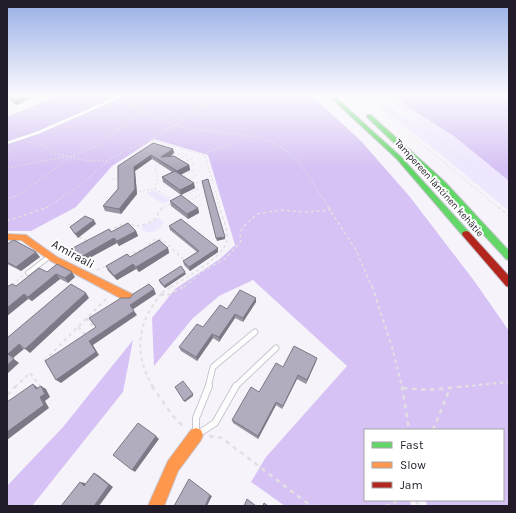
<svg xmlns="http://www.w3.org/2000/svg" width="516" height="513" viewBox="0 0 516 513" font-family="Karla,sans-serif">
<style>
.green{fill:#eee7fd}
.forest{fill:#d6c2f4}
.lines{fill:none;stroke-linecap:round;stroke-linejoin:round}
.lane-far3-casing{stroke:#c9c6d0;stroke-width:3.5}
.lane-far2-casing{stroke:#c9c6d0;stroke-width:6}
.lane-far1-casing{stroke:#c9c6d0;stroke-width:7}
.lane-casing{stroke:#c9c6d0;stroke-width:8}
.street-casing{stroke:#c9c6d0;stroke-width:2}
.fast-casing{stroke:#c9c6d0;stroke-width:2}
.slow-casing{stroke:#c9c6d0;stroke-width:2}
.jam-casing{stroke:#c9c6d0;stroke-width:2}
.path-far3{stroke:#e2e0e3;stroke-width:1;stroke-dasharray:2 2;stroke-linecap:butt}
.path-far2{stroke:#e2e0e3;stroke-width:1.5;stroke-dasharray:3 3;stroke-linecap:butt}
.path-far1{stroke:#e2e0e3;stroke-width:2;stroke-dasharray:3.5 3.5;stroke-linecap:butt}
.path{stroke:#e2e0e3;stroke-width:2.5;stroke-dasharray:4.5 4.5;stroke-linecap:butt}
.lane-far3{stroke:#fefdfe;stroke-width:2.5}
.lane-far2{stroke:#fefdfe;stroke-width:4}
.lane-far1{stroke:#fefdfe;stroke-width:5}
.lane{stroke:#fefdfe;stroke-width:6}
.street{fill:#fefdfe;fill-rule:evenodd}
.fast{fill:#63d668;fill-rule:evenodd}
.slow{fill:#ff974d;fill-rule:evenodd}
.jam{fill:#b3261e;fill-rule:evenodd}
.wall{fill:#9a94a3}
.shaded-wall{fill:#7d7885}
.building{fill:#b3acbe;stroke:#7d7885}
.labels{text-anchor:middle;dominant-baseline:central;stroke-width:4;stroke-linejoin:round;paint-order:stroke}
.far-street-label{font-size:10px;fill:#211c28;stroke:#fff}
.street-label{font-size:12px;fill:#211c28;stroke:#fff}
</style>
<rect width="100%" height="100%" fill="#f6f4fa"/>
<path class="green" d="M396,95L408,107L454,136L509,181V211L449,161L379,106C390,98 407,124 420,122C410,115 400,107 390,102C382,98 375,101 368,96Z
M154,190L171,200L163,204L146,193Z
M157,217L164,222C159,231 152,235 142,230V226L154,221Z"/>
<path class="forest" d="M54,95H311L361,141L410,197L475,282L509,331V506H427L426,500H503V430H365V500H410L411,506H285L251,482L266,457L347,366L253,280L219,296L192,319L154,366L152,318L175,289L220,259L235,245L208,155L154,139L112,166L76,207L31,231H7V117L50,99Z
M396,95H509V181L454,136L408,107Z
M133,340L123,392L32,506H7V486L63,427Z"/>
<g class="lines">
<g class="lane-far3-casing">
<path id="lane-far3" d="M7,143L37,133L124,95"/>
</g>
<g class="lane-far2-casing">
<path id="lane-far2" d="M28,273L50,256"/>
</g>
<g class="lane-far1-casing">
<path id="lane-far1" d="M208,387L213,367L255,332
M235,387L276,348"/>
</g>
<g class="lane-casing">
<path id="lane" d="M196,431V418L209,386
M198,434L215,423L236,386"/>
</g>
<g class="street-casing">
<path id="street" d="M14,95H20L7,101V98Z"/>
</g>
<g class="fast-casing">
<path id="fast" d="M328,95H333L401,157L469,232L470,234L469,236H463L397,159Z
M367,115H371L445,182L509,251V260L506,259L439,186L367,117Z"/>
</g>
<g class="slow-casing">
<path id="slow" d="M7,234L26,235L57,257L132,294L133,297L132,300L128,301L124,300L51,261L21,240H7Z
M196,428L201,430L203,435L201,440L178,471L164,506H148L168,461L191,430Z"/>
</g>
<g class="jam-casing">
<path id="jam" d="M466,231L469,232L509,276V287L506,286L463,236L462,234L463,232Z"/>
</g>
<path class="path-far3" d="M363,95L499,208
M368,100L388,102L406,114L466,162
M124,101C145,112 168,124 191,129C224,135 260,130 288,152C306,167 316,189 329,208
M133,105C157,98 179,97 202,107
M152,140L205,155L220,208
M29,142L41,145L54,153L87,161H108
M203,154L237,142L247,135
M7,155L12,148
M175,157L182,152
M178,159L189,154
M183,162L193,158
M188,167L194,164
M7,168L70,156
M181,177L195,169
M112,179L118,178
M188,180L197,175
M193,185L198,182
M155,189L158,178L155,166L161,164
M135,192L155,189L174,200
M182,197L198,189
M7,199L19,195L72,156L98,145L142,111
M188,201L200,195
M196,207L202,204
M46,208L80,185L108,161L126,150L146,143L208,103L229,99L227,95
M161,208L172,203"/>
<path class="path-far2" d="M328,207L356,250L372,287
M498,207L509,216
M7,221L48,207
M109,231L124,223L140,226L153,221L163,207
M79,237L88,241
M65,253L74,249
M127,255L143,249L155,239L163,240L185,261
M97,270L106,266
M12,285L23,276
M171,287C186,277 224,258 227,240C229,231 222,216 219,207
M184,287L203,271L225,259L241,241L240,233L243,227L257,214L282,210L306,212L331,210"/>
<path class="path-far1" d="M372,286L392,347L402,387
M162,293L172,286
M161,294L166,296L185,286
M86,318L93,326
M78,327L86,335
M49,367L45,360L108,297
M15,387L30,373L40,386
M153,387C133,353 137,323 162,293
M458,387L509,382"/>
<path class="path" d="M152,386L173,416L185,428
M402,386L409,430
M403,388L428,390L468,386
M7,395L16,386
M433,430L450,388
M209,436L222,438L307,503L314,506
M417,500L418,506
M385,506L400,500"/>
<use href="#lane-far3" class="lane-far3"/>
<use href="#lane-far2" class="lane-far2"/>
<use href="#lane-far1" class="lane-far1"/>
<use href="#lane" class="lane"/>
<use href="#street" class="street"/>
<use href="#fast" class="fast"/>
<use href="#slow" class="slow"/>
<use href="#jam" class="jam"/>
</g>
<path class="wall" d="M8,97L21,103L16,105L11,101Z
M153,143L173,149L174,153L171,156L189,165L190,170L180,175L195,188L181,195L163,182L162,177L172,172L152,159L135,171L137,194L121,214L105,211L103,206L118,189Z
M170,201L198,208L199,213L188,219L171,206Z
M169,226L218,248V252L190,271L184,265L183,261L197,252L170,230Z
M136,231L138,236L119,246L117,243L82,262L75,254L71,249L111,232Z
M7,244L40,257L21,271L7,264Z
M168,248L169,253L139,272L136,269L117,280L108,271L106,266L130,257Z
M47,272L75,277L68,283L60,279L32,301L28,299L7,316V287L16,286Z
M186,274L165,288L160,283L159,280Z
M256,298V302L243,322L235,318L219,342L213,338L197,361L181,351L179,347L227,309Z
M317,358L306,384L297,379L282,409L276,405L258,439L233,423L232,420L259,392Z"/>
<path class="shaded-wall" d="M26,95H37L21,103L16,105L13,100Z
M173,149L174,153L162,162L161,157Z
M151,155L152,159L135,171L137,194L121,214L119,209L134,167Z
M189,165L190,170L178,176L177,171Z
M194,183L195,188L181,195L180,190Z
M198,208L199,213L188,219L187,214Z
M94,220L96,224L78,238L75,234Z
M136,231L138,236L119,246L117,241Z
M225,237V239L217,241L216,238Z
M114,238L117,243L82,262L79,258Z
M168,248L169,253L139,272L136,267Z
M218,248V252L190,271L189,267Z
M36,252L40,257L21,271L16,267Z
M133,264L136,269L117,280L114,276Z
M72,272L75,277L68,283L65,278Z
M185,272L186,274L165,288L164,286Z
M56,274L60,279L32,301L28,297Z
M154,289L156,294L132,310L130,305Z
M86,293L89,298L30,353L25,349Z
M24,294L28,299L7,316V308Z
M256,298V302L243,322V318Z
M134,311L137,315L93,345L99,355L61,383L56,380L89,341Z
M235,314V318L219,342V337Z
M212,334L213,338L197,361L196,357Z
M19,344L24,349L13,358L8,354Z
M317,358L316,362L306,384L307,380Z
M14,359L19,363L7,374V365Z
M298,375L297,379L282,409L283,406Z
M33,384L38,388L36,389Z
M41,386L46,389L50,397L45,401L49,408L7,440V432L40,397Z
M193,394V396L185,402L184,401Z
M276,402V405L258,439V436Z
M156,436L159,439L135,472L132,470Z
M94,473L98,475L113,487L99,506H94Z
M80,482L85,483L89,487L84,486Z
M210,495L212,496L207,506H205Z"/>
<path class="building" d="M11,95H26L19,99L13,100L8,97Z
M153,143L173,149L161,157L174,156L189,165L177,171L151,155L134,167L135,189L119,209L103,206L118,189V166Z
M175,171L194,183L180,190L162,177Z
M208,179L225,237L216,238L202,181Z
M181,195L198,208L187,214L170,201Z
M85,216L94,220L75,234L70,227Z
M181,219L218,248L189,267L183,261L199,251L169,226Z
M128,223L136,231L117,241L114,238L79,258L71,249L109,229L111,232Z
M14,240L36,252L16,267L7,262V244Z
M159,240L168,248L136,267L133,264L114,276L106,266L127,254L130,257Z
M57,264L72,272L65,278L56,274L28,297L24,294L7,308V287L12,284L16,286L39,268L47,272Z
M181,266L185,272L164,286L159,280Z
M71,284L86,293L25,349L19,344L8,354L14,359L7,365V338Z
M149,284L154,289L130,305L134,311L89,341L96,352L56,380L45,361L96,327L89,318L121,298H130L133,294Z
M240,290L256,298L243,318L235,314L219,337L212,334L196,357L179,347L197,324L203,327L220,305L227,309Z
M294,346L317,358L307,380L298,375L283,406L276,402L258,436L232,420L251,387L259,392L276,363L283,367Z
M183,381L193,394L184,401L175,387Z
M33,384L36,389L41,386L45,394L40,397L44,405L7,432V402Z
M138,423L156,436L132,470L113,455Z
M94,473L109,485L94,506H61L80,482L84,486Z
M189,479L210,495L205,506H174Z
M247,499L256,506H244Z
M264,503L268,506H263Z"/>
<linearGradient id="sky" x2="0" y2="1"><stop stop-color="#97aee6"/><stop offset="0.57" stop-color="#fbfafd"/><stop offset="1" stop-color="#fbfafd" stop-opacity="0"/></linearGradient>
<rect width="516" height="167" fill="url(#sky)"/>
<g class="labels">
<g class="far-street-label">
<text transform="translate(439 188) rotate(48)">Tampereen läntinen kehätie</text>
</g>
<g class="street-label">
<text transform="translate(73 254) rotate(29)">Amiraali</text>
</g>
</g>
<rect width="516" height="513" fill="none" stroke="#211c28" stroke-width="16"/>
<rect x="364" y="429" width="140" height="72" fill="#ffffff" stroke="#a6a4a9"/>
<rect x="372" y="442" width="20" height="6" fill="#63d668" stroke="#a6a4a9"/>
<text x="400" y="449" font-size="12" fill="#211c28">Fast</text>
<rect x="372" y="462" width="20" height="6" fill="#ff974d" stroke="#a6a4a9"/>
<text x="400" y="469" font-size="12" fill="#211c28">Slow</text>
<rect x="372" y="482" width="20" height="6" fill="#b3261e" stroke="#a6a4a9"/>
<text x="400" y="489" font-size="12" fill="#211c28">Jam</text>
</svg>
